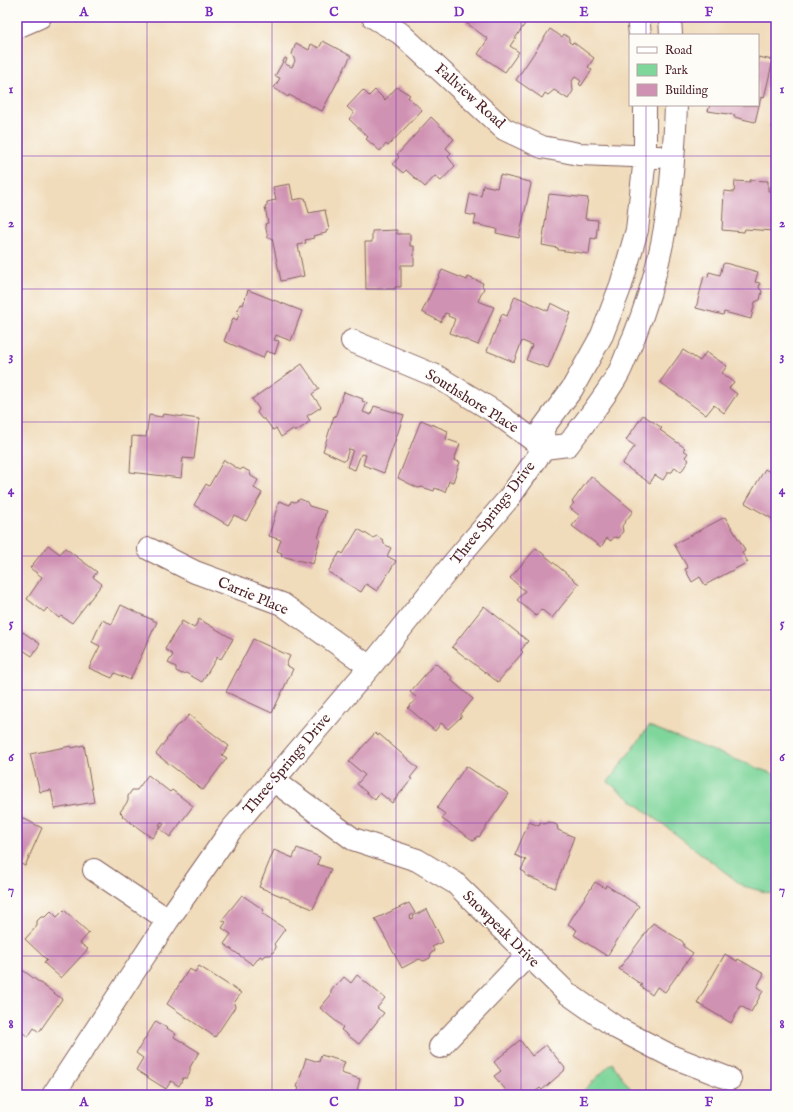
<svg xmlns="http://www.w3.org/2000/svg" width="793" height="1112" viewBox="0 0 793 1112" font-family="'IM FELL English',serif">
<style>
.green{fill:#7fd69b;stroke:#647a63}
.building{fill:#d092b2}
.lines{fill:none;stroke-linecap:round;stroke-linejoin:round}
.minor-casing{stroke:#84615d;stroke-width:24}
.minor{stroke:#fff;stroke-width:22}
.grid{fill:none;stroke:#7b2cbf;stroke-width:1;stroke-opacity:0.55}
.labels{text-anchor:middle;dominant-baseline:central;stroke-width:3;stroke-linejoin:round;paint-order:stroke}
.street-label{font-size:15px;fill:#4a1f2b;stroke:#fdfcf7}
.neatline{fill:none;stroke:#7b2cbf;stroke-width:1.5}
.grid-label{font-size:13px;text-anchor:middle;font-weight:bold;fill:#7b2cbf}
</style>
<rect width="100%" height="100%" fill="#fdfcf7"/>
<filter id="ink" filterUnits="userSpaceOnUse"><feTurbulence type="fractalNoise" baseFrequency=".025" numOctaves="2"/><feDisplacementMap in="SourceGraphic" scale="8" xChannelSelector="R" yChannelSelector="G"/><feConvolveMatrix kernelMatrix="1 2 1 2 8 2 1 2 1" color-interpolation-filters="sRGB"/></filter>
<filter id="wash" filterUnits="userSpaceOnUse"><feTurbulence type="fractalNoise" baseFrequency=".012" numOctaves="4" result="noise"/><feDisplacementMap in="SourceGraphic" scale="16" xChannelSelector="R" yChannelSelector="G"/><feGaussianBlur stdDeviation="0.9" result="paint"/><feColorMatrix in="noise" values="0 0 0 0 0 0 0 0 0 0 0 0 0 0 0 0 0 1.4 0 .05"/><feComposite in="paint" operator="in"/></filter>
<g filter="url(#wash)">
<rect width="100%" height="100%" fill="#f0dbba"/>
<path class="green" d="M649,726L776,775V895L743,886L608,782Z
M612,1063L635,1095H579Z"/>
<g id="blocks">
<path class="building" d="M468,17L529,18L510,46L519,52L505,72L478,54L488,39L465,22Z
M550,29L562,37L564,34L569,38V42L572,44L573,42L594,58L588,67L592,70L581,86L579,84L581,81L575,77L572,81L573,91L568,99L554,90L548,95L545,93L542,98L516,80Z
M323,41L351,56L322,111L289,95L288,97L274,88L280,78L275,76L285,58L287,59L285,64L292,67L295,61L292,54L296,43L309,50L311,44L319,48Z
M758,57L773,60L764,98L761,97L755,122L734,117L735,115L708,111L710,105H758Z
M397,87L410,95L408,97L422,110L388,146L386,144L380,151L366,139L368,137L349,119L354,113L347,107L363,90L369,96L375,90L385,100Z
M775,115H776V129L772,128Z
M431,117L454,139L446,148L451,153L448,157L455,166L441,181L435,176L425,187L406,170L403,173L393,164L399,157L397,155Z
M500,175L530,182L531,184L519,238L496,233L497,229L474,224L476,216L466,214L470,194L481,196L483,185L497,188Z
M750,180L768,181V191H776L774,231L745,229L744,232L722,230L724,191L734,192L735,181L750,182Z
M290,184L293,200L305,198L309,213L325,210L329,230L326,231V233L313,236L314,238L305,240L306,243L298,245L304,276L281,281L272,238H268L265,224L268,223L265,207L267,206V202L276,200L273,187Z
M549,194L588,198L585,219L598,220L596,239L591,238L589,254L558,250V248L542,245Z
M397,230V234H410V246H414V265H401V287H395V289H366L365,242H372V231Z
M725,263L758,272L755,282L760,283L759,288L762,291L760,300L755,302L751,319L724,312L723,315L696,308L704,276L708,277L709,272L720,275L723,264Z
M442,270L467,280L468,277L483,283L482,286L484,288L478,301L494,307L478,345L450,333L455,319L448,316L449,314L445,313L441,322L422,312Z
M248,290L302,311L291,341L276,335L274,340L279,341L275,354L266,351L263,358L224,341L233,318L237,320L239,314L237,313L240,304L243,305Z
M515,296L548,311L551,303L571,313L548,368L526,360L532,345L522,341L514,362L487,351L502,314L507,316Z
M683,350L700,361L706,352L727,366L722,373L734,382L729,388L737,394L724,413L714,405L706,415L660,382Z
M302,364L319,389L312,394L321,407L307,416L310,421L304,426L295,432L293,429L281,437L276,428L273,430L265,419H262L257,413L259,409L252,399Z
M344,392L363,399L362,401L367,403L363,412L371,415L374,406L404,415L384,473L363,465L366,455L361,454L355,470L347,467L353,450L349,449L345,461L323,451L334,416L335,417Z
M163,414L199,419L194,459L183,458L181,478L130,472L132,436L146,437L149,415L162,417Z
M643,415L662,428L660,430L685,448L683,450L688,453L685,457L689,460L681,472L675,467L672,472H668L663,480L655,475L650,483L622,464L635,446L626,440Z
M421,420L448,431L446,439L460,444L454,460L460,462L453,482L449,481L445,492L435,488L434,491L422,487L418,488L398,478Z
M224,460L240,470L243,468L250,472L251,476L258,480L254,488L262,493L246,521L234,515L228,525L194,505L206,484L209,486Z
M775,463H776V521L745,503L765,469L770,472Z
M591,476L633,511L622,526L623,531L619,538L614,537L611,541L607,538L601,547L572,526L580,516L570,508L574,503L572,502Z
M300,499L307,502L309,506L326,511L318,538L320,539L313,564L281,556L282,553L277,551L281,540L269,536L279,501L290,505L291,501L295,502Z
M725,517L744,548L745,551L742,553L748,562L705,585L700,577L692,582L685,569L688,568L674,544Z
M358,529L373,538L377,536L383,540L384,544L391,548L387,556L396,561L377,591L366,584L361,592L328,572L340,552L343,554Z
M48,545L60,554L65,548L97,572L93,577L102,584L72,623L61,616L59,618L47,608L44,612L27,599L42,577L30,568Z
M536,548L579,584L552,618L541,609L536,616L517,600L525,591L510,578Z
M121,605L157,622L130,680L115,673L112,678L89,668L100,646L92,642L102,620L112,624Z
M484,606L528,641L521,650L523,652L498,682L452,647Z
M199,619L233,639L221,659L217,657L202,682L186,673L182,674L176,671V667L168,663L173,655L165,649L182,621L194,628Z
M23,632L40,644L32,656L17,646V641Z
M253,639L290,656L286,665L293,669L272,713L226,692Z
M435,663L453,678L451,680L473,699L461,714V717L448,729L441,723L435,731L408,708L417,698L410,692Z
M17,682L22,691L17,698Z
M189,715L229,746L222,755L227,758L203,790L156,754L177,725L181,724Z
M375,733L378,736L379,734L418,768L410,778L412,779L392,803L380,793L375,800L357,784L365,775L349,762Z
M84,745L94,802L55,809L51,790L40,792L30,754L71,746L72,748Z
M466,766L509,794L479,837L477,836L474,841L442,819L445,814L437,808Z
M148,775L170,792L172,790L193,806L170,837L160,829L164,824L161,822L159,825L161,826L152,838L122,816L123,815L120,812L128,801V796L132,790H137Z
M17,815L42,828L25,866L17,862Z
M529,822L539,826L540,822L544,824L549,822L557,825L558,830L574,837L555,888L525,875L526,873L521,870L526,860L515,855Z
M297,848L320,857L317,864L331,869L313,909L259,887L274,850L293,858Z
M595,882L605,888L606,885L639,906L607,956L574,935L577,930L568,924Z
M242,895L264,910L262,913L285,929L274,944L276,948L271,955H266L263,958L260,956L253,965L224,944L231,934L222,928L226,922L222,920Z
M409,903L415,913L410,916L411,919L414,918L413,916L427,909L443,942L432,947L435,951L431,953L430,958L424,961L419,959L402,968L375,919Z
M64,910L89,933L80,943L88,949L61,978L44,963L47,960L25,939L37,926V921L41,917H45L51,911L57,917Z
M653,923L682,941L684,944L683,946L693,953L665,992L657,987L652,995L640,986L642,985L619,969Z
M725,954L737,961L738,959L764,974L757,987L763,991L751,1012L741,1006L731,1023L697,1003Z
M17,966L62,999L39,1032L34,1028L28,1037L17,1028Z
M199,966L241,993L234,1003L235,1007L215,1037L167,1004L189,969L195,972Z
M357,975L385,998L377,1008L384,1013L359,1044L341,1030L343,1027L320,1008L331,995V990L335,985L338,984L344,977L351,983Z
M156,1021L176,1034L174,1037L199,1052L190,1067V1072L187,1078H183L179,1086L171,1081L166,1089L136,1070L143,1058L136,1053Z
M520,1040L532,1056L546,1045L565,1068L564,1071L542,1090L540,1088L531,1095H510L494,1076L501,1071L494,1062Z
M321,1055L345,1062L341,1073L360,1079L356,1095H296L299,1088L297,1087L306,1058L319,1062Z"/>
</g>
</g>
<g filter="url(#ink)">
<use href="#blocks" fill-opacity="0" stroke="#84615d" stroke-width="1"/>
<g class="lines">
<g class="minor-casing">
<path id="minor" d="M373,17L400,33L504,129L542,147L579,154L659,157
M638,17L640,35
M670,17L671,35
M17,27L40,17
M352,341L436,376L495,412L544,448
M544,448L568,445C584,423 603,400 617,376C624,364 628,349 634,337C666,257 673,190 676,105
M149,549L195,572L282,604L370,667
M273,780L353,839L417,860L455,883L567,993L617,1028L673,1057L730,1079
M94,870L168,920
M440,1047L527,956
M53,1095L168,920L231,830L370,667L456,560L509,498L544,448L543,428L572,389L602,335L621,285L637,230L645,157V105"/>
</g>
<use href="#minor" class="minor"/>
</g>
</g>
<path class="grid" d="M147,17V1095M272,17V1095M396,17V1095M521,17V1095M646,17V35M646,105V1095M17,156H776M17,289H776M17,422H776M17,556H776M17,690H776M17,823H776M17,956H776"/>
<g class="labels">
<g class="street-label">
<text transform="translate(470 96) rotate(42)">Fallview Road</text>
<text transform="translate(472 401) rotate(32)">Southshore Place</text>
<text transform="translate(493 513) rotate(-52)">Three Springs Drive</text>
<text transform="translate(253 596) rotate(23)">Carrie Place</text>
<text transform="translate(287 764) rotate(-50)">Three Springs Drive</text>
<text transform="translate(501 929) rotate(45)">Snowpeak Drive</text>
</g>
</g>
<rect width="793" height="1112" fill="none" stroke="#fdfcf7" stroke-width="44"/>
<rect x="629" y="34" width="130" height="72" fill="#fdfcf7" stroke="#b5a4a5"/>
<rect x="637" y="47" width="20" height="6" fill="#ffffff" stroke="#b5a4a5"/>
<text x="665" y="54" font-size="12" fill="#4a1f2b">Road</text>
<rect x="637" y="64" width="20" height="12" fill="#7fd69b" stroke="#b5a4a5"/>
<text x="665" y="74" font-size="12" fill="#4a1f2b">Park</text>
<rect x="637" y="84" width="20" height="12" fill="#d092b2" stroke="#b5a4a5"/>
<text x="665" y="94" font-size="12" fill="#4a1f2b">Building</text>
<rect x="22" y="22" width="749" height="1068" class="neatline"/>
<g class="grid-label">
<text x="84" y="16">A</text>
<text x="209" y="16">B</text>
<text x="334" y="16">C</text>
<text x="459" y="16">D</text>
<text x="584" y="16">E</text>
<text x="709" y="16">F</text>
<text x="11" y="93">1</text>
<text x="782" y="93">1</text>
<text x="11" y="227">2</text>
<text x="782" y="227">2</text>
<text x="11" y="360">3</text>
<text x="782" y="360">3</text>
<text x="11" y="494">4</text>
<text x="782" y="494">4</text>
<text x="11" y="627">5</text>
<text x="782" y="627">5</text>
<text x="11" y="761">6</text>
<text x="782" y="761">6</text>
<text x="11" y="894">7</text>
<text x="782" y="894">7</text>
<text x="11" y="1028">8</text>
<text x="782" y="1028">8</text>
<text x="84" y="1106">A</text>
<text x="209" y="1106">B</text>
<text x="334" y="1106">C</text>
<text x="459" y="1106">D</text>
<text x="584" y="1106">E</text>
<text x="709" y="1106">F</text>
</g>
</svg>
